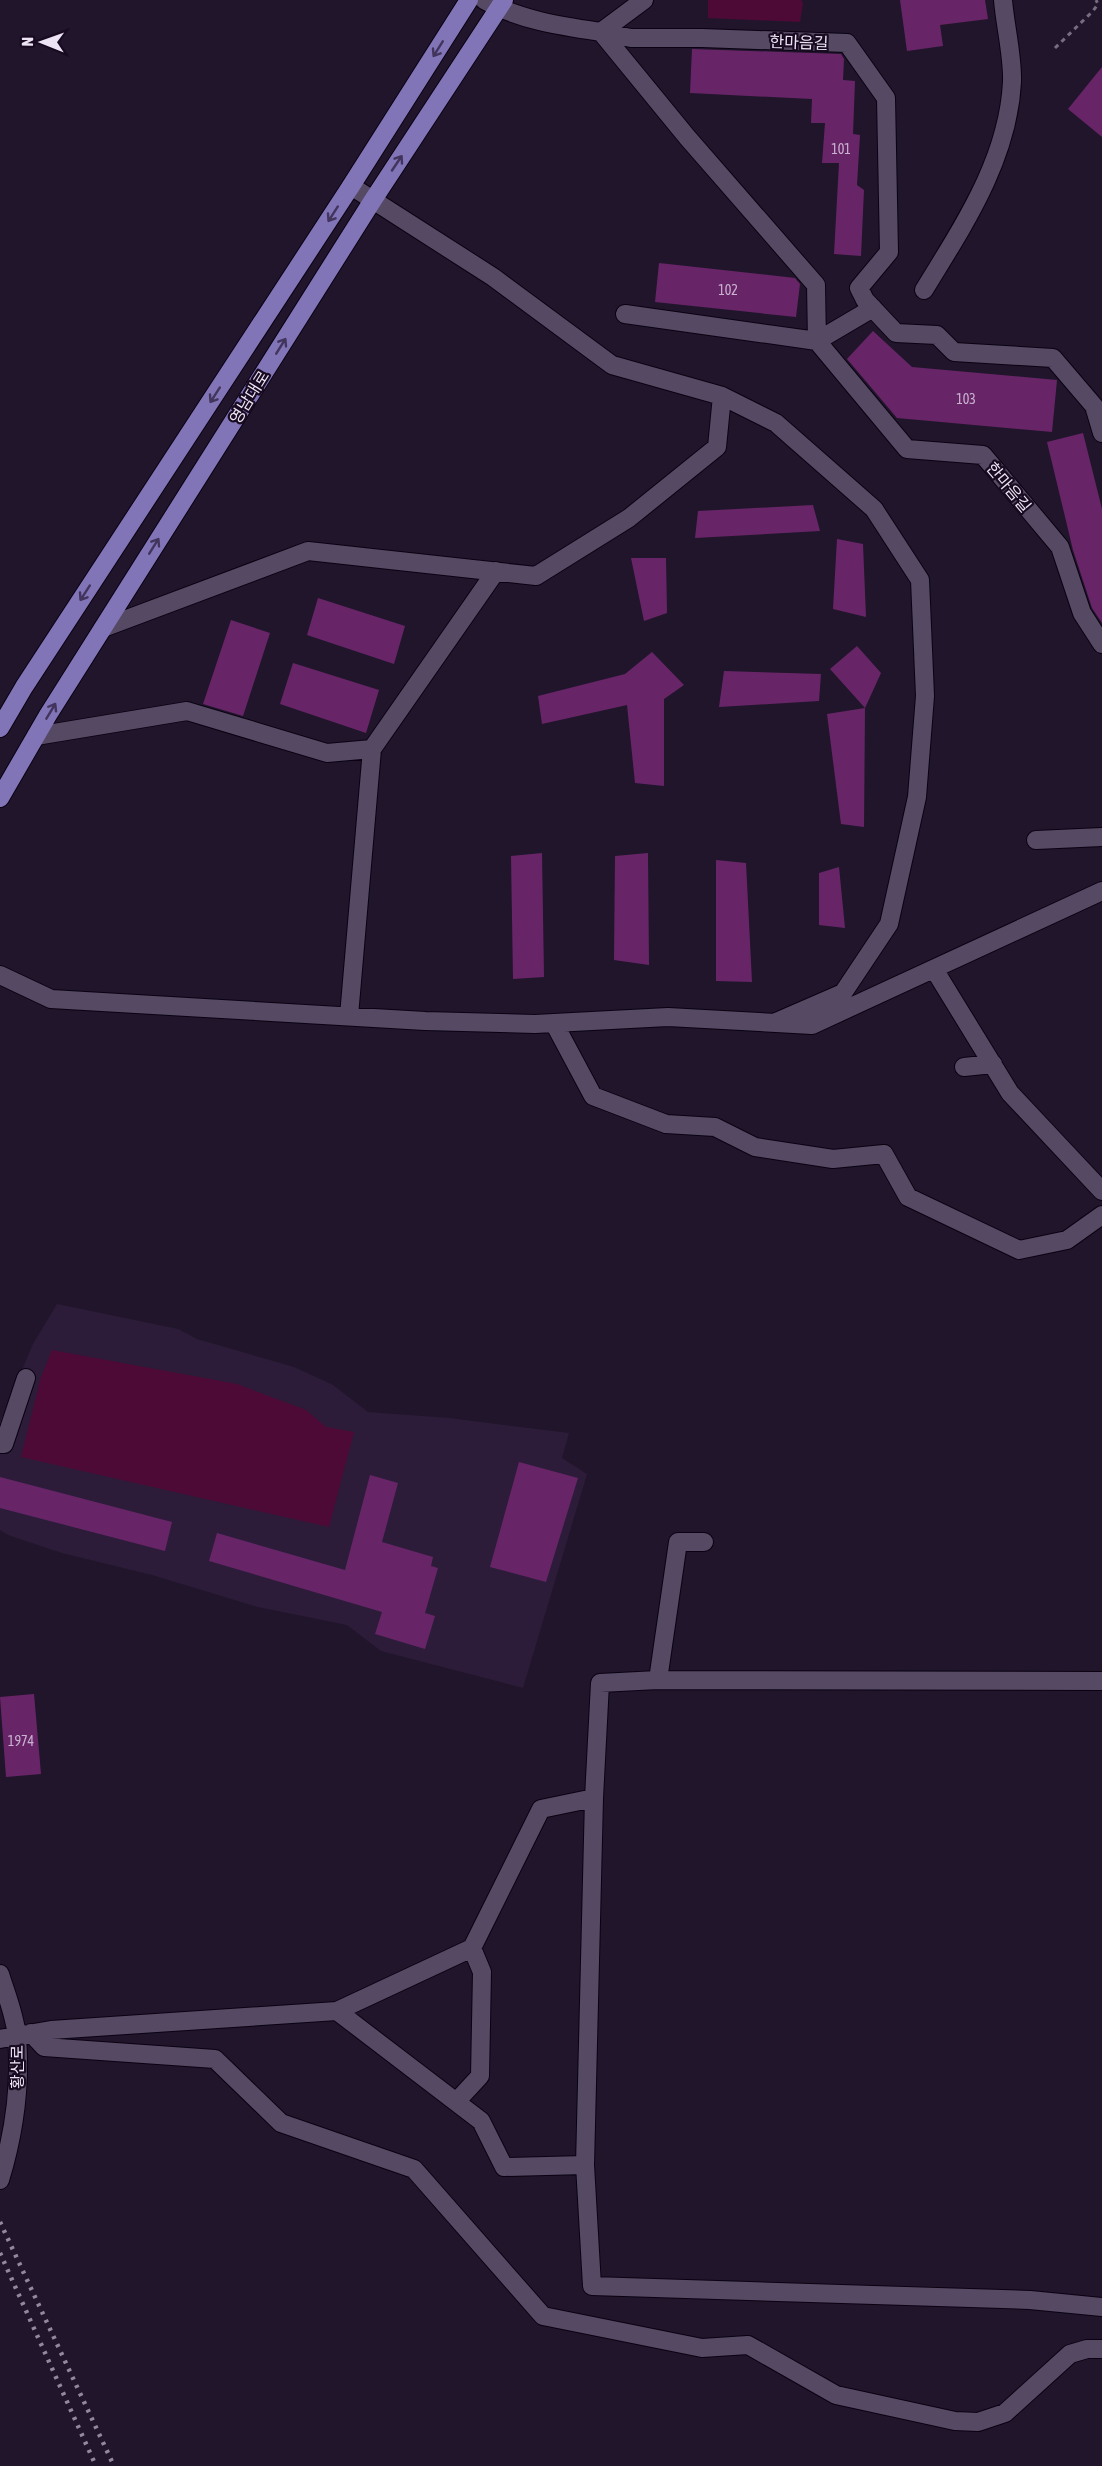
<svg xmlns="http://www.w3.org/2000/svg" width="1102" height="2466" viewBox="0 0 1102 2466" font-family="'Asap Condensed','Noto Sans KR',sans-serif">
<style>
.built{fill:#2c1c39}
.green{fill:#4e0a36}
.building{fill:#672568}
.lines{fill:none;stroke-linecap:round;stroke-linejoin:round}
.minor-casing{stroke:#0a0213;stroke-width:20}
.major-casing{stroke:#0a0213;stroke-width:20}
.path{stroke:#776c80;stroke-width:3;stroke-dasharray:4.5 4.5;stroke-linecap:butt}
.minor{stroke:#564963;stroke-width:18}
.major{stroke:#8174b7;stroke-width:18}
.rail{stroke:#93899c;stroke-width:4.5;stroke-dasharray:3 6;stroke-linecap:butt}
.oneway{stroke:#42355d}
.labels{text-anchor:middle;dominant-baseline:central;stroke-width:4.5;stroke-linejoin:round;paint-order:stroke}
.number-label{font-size:14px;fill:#cbb4d1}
.street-label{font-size:16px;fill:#ece4f4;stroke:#180b21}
</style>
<rect width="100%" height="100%" fill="#21152b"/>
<path class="built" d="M57,1304L178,1329L197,1339L294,1367L333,1385L368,1412L449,1418L569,1433L562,1458L587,1474L523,1688L381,1651L347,1625L258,1607L152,1575L62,1553L8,1535L0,1530V1422L33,1344Z"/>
<path class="green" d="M708,0H801L803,3L800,22L708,18Z
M52,1350L237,1384L306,1410L326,1427L354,1432L329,1527L21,1457L41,1377Z"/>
<path class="building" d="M900,0H985L988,19L940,25L943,46L907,51Z
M692,49L841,54L844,59L843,80L855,81L853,134L860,135L857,185L864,190L861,256L834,254L839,163H822L825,123H811L812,99L690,93Z
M1102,67V137L1068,109Z
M659,263L795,278L800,284L796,317L655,302Z
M873,331L912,367L1057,380L1052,432L897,418L847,359Z
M1083,433L1102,509V623L1092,608L1073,550L1047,442Z
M813,505L820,531L695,538L698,511Z
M837,539L863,544L866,617L833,609Z
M631,558H666L667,613L644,621Z
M318,598L405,626L394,664L307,635Z
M231,620L270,633L243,716L203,704Z
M857,646L881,673L865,708L830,669Z
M652,652L684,685L664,699V786L635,783L627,705L542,724L538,696L625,674Z
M293,663L379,690L366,733L280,704Z
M724,671L821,674L819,701L719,707Z
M865,708L864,827L841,824L827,714Z
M542,853L544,977L513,979L511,856Z
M648,853L649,965L614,960L615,856Z
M716,860L746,863L752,982L716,981Z
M839,867L845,928L819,925V873Z
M519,1462L578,1478L546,1582L490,1567Z
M370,1475L398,1483L382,1542L433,1557L431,1566L438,1568L425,1613L435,1616L425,1649L375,1634L382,1612L209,1561L217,1533L345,1570Z
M0,1477L172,1522L165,1551L0,1508Z
M34,1694L41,1774L6,1777L0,1697Z"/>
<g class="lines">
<g class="minor-casing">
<path id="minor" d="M484,0C519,20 561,26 601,32L644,0
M601,32L687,137L816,285L817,341L907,449L983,455L1060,547L1082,613L1102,644
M601,32L631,38H702L847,43L886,98L889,252L859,288L865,300L896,333L937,335L954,352L1053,358L1094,406L1102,433
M351,186L493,277L612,365L722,396L776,423L874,509L920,580L925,696L917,797L889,924L843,993L774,1023
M924,290C963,226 1008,160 1012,82C1013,57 1005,25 1003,0
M625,314L817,341L873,308
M103,628L308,551L536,576L629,518L717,447L722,396
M36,736L187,711L327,753L372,749
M1036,840L1102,837
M934,969L1010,1093L1102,1191
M0,975L51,999L425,1021L535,1024L668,1017L812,1025L1102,891
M349,1016L372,749L496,571
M554,1023L593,1096L666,1124L715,1127L755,1147L833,1159L884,1154L908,1197L1019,1250L1067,1240L1102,1215
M964,1067L993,1064
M0,1444H4L26,1378
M658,1680L678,1542H704
M1102,1681L658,1680L600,1683L594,1798L585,2165L592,2286L1030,2300L1102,2307
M0,1974C6,1994 15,2015 17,2037C21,2086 14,2134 0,2180
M337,2011L481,2121L504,2167L585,2165
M31,2033L44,2047L215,2059L281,2123L414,2169L543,2316L702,2348L748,2345L836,2395L955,2421L978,2422L1005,2413L1070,2354L1087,2349H1102
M0,2039L51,2030L337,2011L472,1948L541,1809L594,1798
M456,2102L480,2076L482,1972L472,1948"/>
</g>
<g class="major-casing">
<path id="major" d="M0,728L24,687L351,186L469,0
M0,798L48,715L373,200L504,0"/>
</g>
<path class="path" d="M1055,48L1093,11L1098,4L1096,0"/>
<use href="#minor" class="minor"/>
<use href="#major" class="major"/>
<path class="rail" d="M0,2222L114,2466
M0,2253L96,2466"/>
</g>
<defs><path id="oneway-shaft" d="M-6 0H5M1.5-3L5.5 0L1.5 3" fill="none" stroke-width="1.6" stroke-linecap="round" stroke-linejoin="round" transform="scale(1.5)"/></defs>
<g class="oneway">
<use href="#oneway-shaft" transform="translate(438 49) rotate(122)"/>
<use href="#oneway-shaft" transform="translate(397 163) rotate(-56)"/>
<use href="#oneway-shaft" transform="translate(333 214) rotate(123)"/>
<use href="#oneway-shaft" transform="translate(281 346) rotate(-58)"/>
<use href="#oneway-shaft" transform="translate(215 395) rotate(123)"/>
<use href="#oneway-shaft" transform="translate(154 546) rotate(-58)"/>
<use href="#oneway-shaft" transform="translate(85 593) rotate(123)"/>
<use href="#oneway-shaft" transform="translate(51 711) rotate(-59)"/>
</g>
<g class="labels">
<g class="number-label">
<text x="841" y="149">101</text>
<text x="728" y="290">102</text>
<text x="966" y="399">103</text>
<text x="21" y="1741">1974</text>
</g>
<g class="street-label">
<text transform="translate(799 42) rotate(2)">한마음길</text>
<text transform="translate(249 397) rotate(-58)">영남대로</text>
<text transform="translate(1009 487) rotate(50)">한마음길</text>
<text transform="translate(17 2067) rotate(-90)">황산로</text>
</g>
</g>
<g transform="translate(42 42) rotate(271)" stroke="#180b21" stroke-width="4.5" paint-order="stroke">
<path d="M0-4.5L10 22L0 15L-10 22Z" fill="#ece4f4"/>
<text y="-9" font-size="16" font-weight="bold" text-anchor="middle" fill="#ece4f4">N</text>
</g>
</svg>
